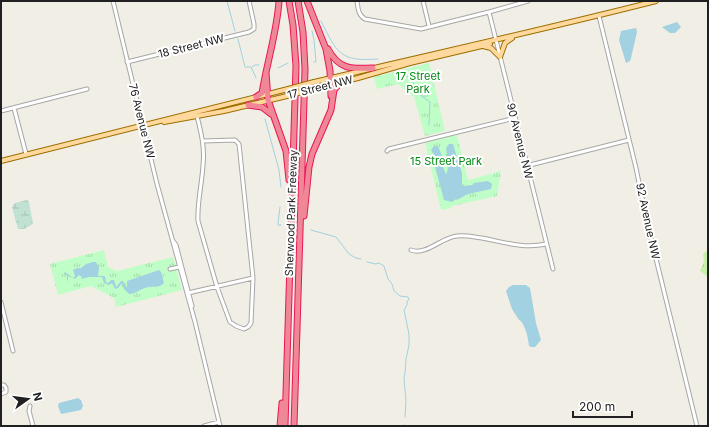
<svg xmlns="http://www.w3.org/2000/svg" width="709" height="427" viewBox="0 0 709 427" font-family="Inter,sans-serif">
<style>
.grass{fill:url(#grass-tufts)}
.wetland{fill:url(#wetland-marsh)}
.park{fill:url(#park-tufts)}
.water{fill:#a2d1e2}
.lines{fill:none;stroke-linecap:round;stroke-linejoin:round}
.stream{stroke:#a2d1e2;stroke-width:1}
.minor-casing{stroke:#a7a7a7;stroke-width:5}
.major-casing{stroke:#9c6e00;stroke-width:6}
.highway-casing{stroke:#ea1757;stroke-width:7}
.minor{stroke:#fff;stroke-width:3}
.major{stroke:#ffd89d;stroke-width:4}
.highway{stroke:#ef8796;stroke-width:5}
.major-bridge-casing{stroke:#9c6e00;stroke-width:6;stroke-linecap:butt}
.major-bridge{stroke:#ffd89d;stroke-width:4}
.labels{text-anchor:middle;dominant-baseline:central;stroke-width:4;stroke-linejoin:round;paint-order:stroke}
.street-label{font-size:11px;fill:#202020;stroke:#fff}
.park-label{font-size:11px;fill:#028913;stroke:#fff}
</style>
<defs>
<pattern id="grass-tufts" width="24" height="20" patternUnits="userSpaceOnUse"><rect width="24" height="20" fill="#c8efa7"/><path d="M3 7l-1-3M5 7V3M7 7l1-3M15 17l-1-3M17 17v-4M19 17l1-3" fill="none" stroke="#accd8f"/></pattern>
<pattern id="wetland-marsh" width="20" height="14" patternUnits="userSpaceOnUse"><rect width="20" height="14" fill="#c1e1d3"/><path d="M1 5h8M5 5V1M11 12h8M15 12V8" fill="none" stroke="#a6c1b5"/></pattern>
<pattern id="park-tufts" width="24" height="20" patternUnits="userSpaceOnUse"><rect width="24" height="20" fill="#c0fec7"/><path d="M3 7l-1-3M5 7V3M7 7l1-3M15 17l-1-3M17 17v-4M19 17l1-3" fill="none" stroke="#a5d9ab"/></pattern>
</defs>
<rect width="100%" height="100%" fill="#f1eee5"/>
<path class="grass" d="M708,250V277L700,271L704,262L703,254Z"/>
<path class="wetland" d="M27,200L29,202L33,224L24,229H18L12,207L15,203Z"/>
<path class="park" d="M429,63L445,131L425,136L414,97L398,84L377,89L374,77Z
M457,135L468,180L501,171L497,196L452,206V208L441,210L425,143Z
M104,250L108,267L117,271L173,257L182,290L116,307L114,298L91,286L58,295L50,264Z"/>
<path class="water" d="M677,22L681,27L675,33H670L662,27Z
M636,28L637,32L631,58L630,61L626,63L619,40L621,31Z
M449,144H453L462,173V185L464,186L472,185L474,183L488,181L492,184L491,189L468,194L457,200L456,199L452,202L444,200L435,167L437,164L442,165L446,174C451,166 444,160 436,159L431,150L434,146H438L442,156L446,158L447,155L446,148Z
M93,262H96L99,268L98,276H105L106,282L108,283L111,280H114L116,287L121,281H123L127,288V281L159,270L161,272L164,283C159,289 152,285 145,288C139,290 135,294 129,294L124,289L122,283L118,288L115,289L112,283L109,285L104,283L102,277H90L81,279L82,277L79,275L75,279L68,276V281L67,280V275L64,274L65,272L73,278L75,276L73,270L77,268H81L86,264Z
M513,285H526L530,288L536,323L541,340L535,347H531L529,346C528,337 526,327 520,320H519L512,309L506,291L509,287Z
M78,398L81,400L83,406L81,410L61,414L58,406L59,403Z"/>
<g class="lines">
<path class="stream" d="M227,1L235,31
M321,21C337,53 340,62 378,59
M312,31L314,40L316,62H314
M238,39L245,67H251L256,78
M252,67L255,65H259
M278,68L288,63
M396,71L412,79L416,92L430,102L429,125
M265,119L279,170L281,187
M280,207L278,223V225H281
M311,230L336,237L349,254L356,258L361,259
M367,262L376,264L379,263L384,266L388,279L392,284L394,291L400,296L408,297L409,299L407,302V305L404,310L409,334V345L406,359L405,373L404,378L406,401L405,417
M404,425V426"/>
<g class="minor-casing">
<path id="minor" d="M113,1L157,184L195,322
M357,1C358,8 358,15 365,19L421,29L489,12L528,1
M423,1L429,26
M489,12L553,269
M599,16L636,168L647,222L697,426
M127,62L249,32L254,29V24L249,1
M14,108L26,154
M1,111L87,89
M197,116C201,132 205,148 203,165C202,184 197,202 198,221L217,287L230,322L236,326L244,329L248,327L251,323L253,278L239,144L235,140L203,141
M387,151L389,149L515,118
M526,166L629,140
M173,241L176,245L192,306
M411,250C426,256 442,237 457,236C465,235 474,237 482,238C503,242 524,249 546,244
M170,269L179,267
M188,293L253,278
M1,302L13,351
M195,322L220,426
M1,385H4L6,388V392L1,394
M30,406L29,411L33,426
M204,426L219,422"/>
</g>
<g class="major-casing">
<path id="major" d="M483,46L491,48L500,57
M500,57L505,43L512,38
M314,82C428,55 542,30 656,1
M313,89L358,78L410,63L490,44
M164,122L224,111L287,96
M1,161L288,89"/>
</g>
<g class="highway-casing">
<path id="highway" d="M307,1L326,49L330,71L331,96
M328,49C339,70 352,69 373,68
M266,72L268,100L286,151L289,180
M256,97L262,93C267,62 277,32 279,1
M248,105L262,107L271,114
M304,216L309,167L312,154L331,110L334,90L340,83
M280,426L282,403
M285,426L296,66L293,25L289,1
M294,426L305,69L303,32L298,1"/>
</g>
<use href="#minor" class="minor"/>
<use href="#major" class="major"/>
<use href="#highway" class="highway"/>
<g class="major-bridge-casing">
<path id="major-bridge" d="M288,89L314,82
M287,96L313,89"/>
</g>
<use href="#major-bridge" class="major-bridge"/>
</g>
<g class="labels">
<g class="street-label">
<text transform="translate(191 46) rotate(-14)">18 Street NW</text>
<text transform="translate(320 87) rotate(-14)">17 Street NW</text>
<text transform="translate(142 121) rotate(76)">76 Avenue NW</text>
<text transform="translate(520 141) rotate(76)">90 Avenue NW</text>
<text transform="translate(291 213) rotate(-88)">Sherwood Park Freeway</text>
<text transform="translate(648 221) rotate(78)">92 Avenue NW</text>
</g>
<g class="park-label">
<text x="418" y="76">17 Street<tspan x="418" dy="13">Park</tspan></text>
<text x="446" y="161">15 Street Park</text>
</g>
</g>
<rect width="709" height="427" fill="none" stroke="#202020" stroke-width="4"/>
<g transform="translate(28 399) rotate(76)" stroke="#ffffff" stroke-width="3" paint-order="stroke">
<path d="M0-3L7 15L0 10L-7 15Z" fill="#202020"/>
<text y="-6" font-size="11" font-weight="bold" text-anchor="middle" fill="#202020">N</text>
</g>
<path d="M573 411v6h59v-6" fill="none" stroke="#202020" stroke-width="2"/>
<text x="579" y="411" font-size="12" fill="#202020" stroke="#ffffff" stroke-width="3" paint-order="stroke">200 m</text>
</svg>
